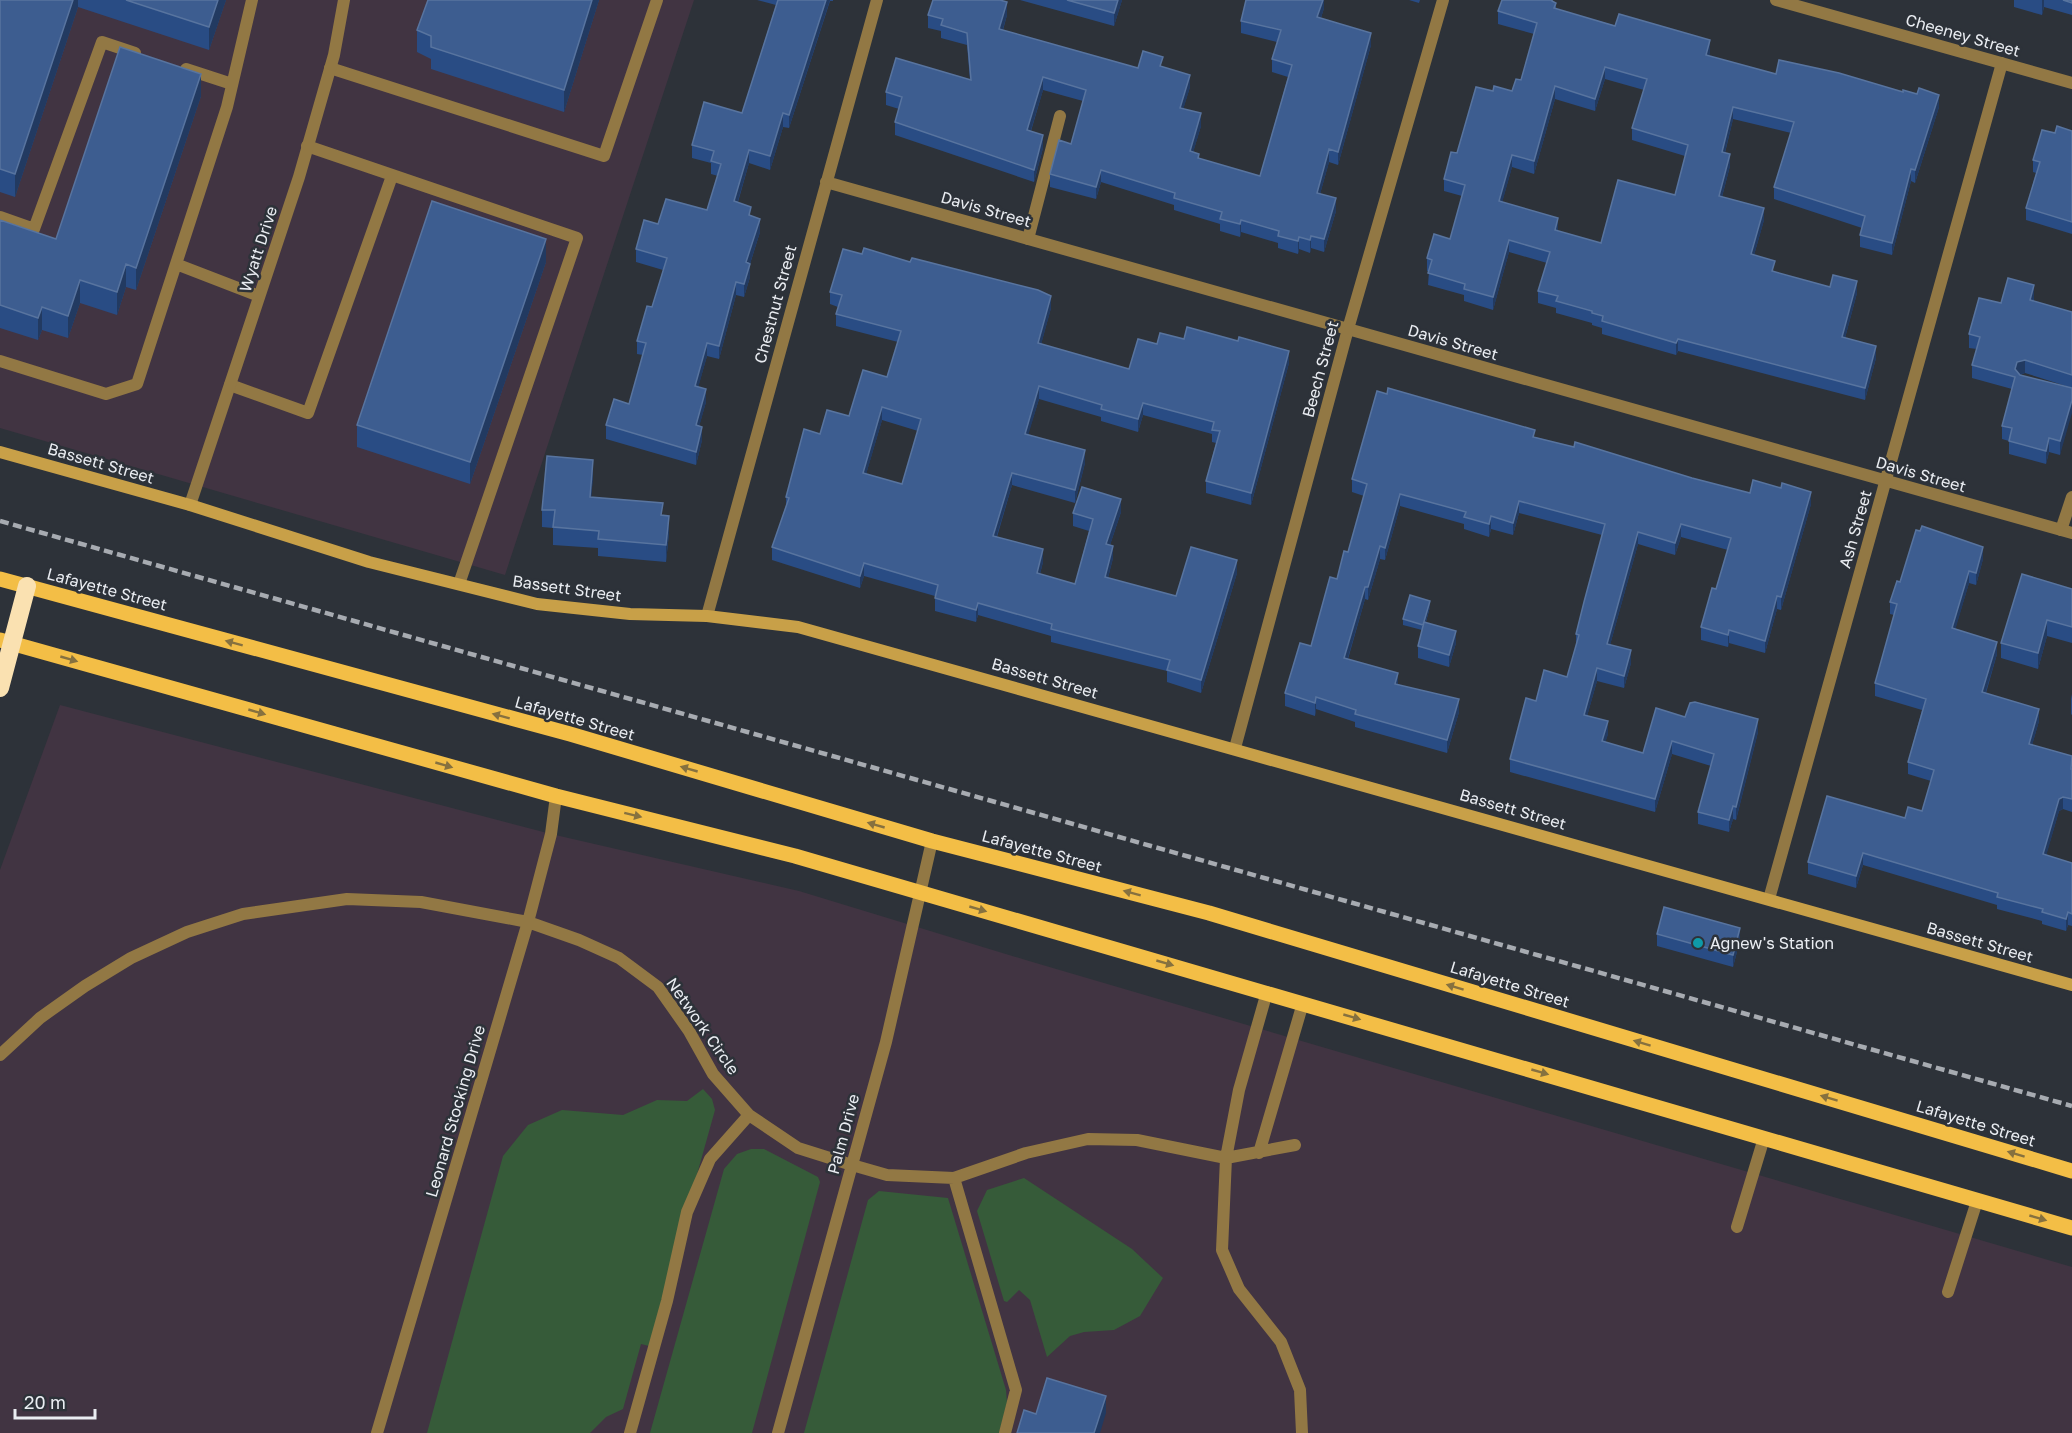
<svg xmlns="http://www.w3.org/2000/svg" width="2072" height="1433" viewBox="0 0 2072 1433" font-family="'Golos Text',sans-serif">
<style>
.commercial{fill:#413442}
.green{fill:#365b39}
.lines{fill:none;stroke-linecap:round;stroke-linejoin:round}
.lane{stroke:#927844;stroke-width:12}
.street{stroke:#927844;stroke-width:12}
.secondary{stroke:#c8a048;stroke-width:12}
.primary{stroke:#f3be46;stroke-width:15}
.highway{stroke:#fae1b1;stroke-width:18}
.rail{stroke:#a7abb1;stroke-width:4.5;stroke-dasharray:9 4.5;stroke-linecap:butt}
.wall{fill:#294c84;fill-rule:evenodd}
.shaded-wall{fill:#223a61}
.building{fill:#3d5d90;stroke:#58749f;stroke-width:1.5;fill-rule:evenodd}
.oneway{fill:#86713f}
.culture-dot{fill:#0f9aa8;stroke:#2d3239;stroke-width:2}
.labels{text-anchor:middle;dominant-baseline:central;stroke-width:5;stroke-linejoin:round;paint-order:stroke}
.street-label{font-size:16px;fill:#eaedf2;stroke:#2d3239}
.poi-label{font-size:16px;fill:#eaedf2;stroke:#2d3239;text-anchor:start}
</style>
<rect width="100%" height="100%" fill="#2d3239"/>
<path class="commercial" d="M0,0H694L505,575L0,428Z
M60,705L551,834L799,891L1029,961L2072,1267V1433H0V870Z"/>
<path class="green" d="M703,1089L712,1099L715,1110L649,1346L641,1344L623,1409L606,1417L590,1433H427L503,1156L528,1125L562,1110L623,1115L657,1100L687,1101Z
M751,1149H764L818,1177L820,1182L752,1433H650L724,1169L737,1154Z
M1024,1178L1132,1249L1163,1278L1140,1316L1114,1330L1084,1332L1070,1336L1047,1357L1030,1300L1019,1290L1007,1302L1004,1301L977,1211L987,1190Z
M879,1191L948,1198L1006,1390L1007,1403L999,1433H804L868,1200Z"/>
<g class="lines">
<path class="lane" d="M330,68L604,156L657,0
M186,69L232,84
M307,146L577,238L459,584
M0,217L34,229L102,42L135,53
M1028,239L1060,116
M176,264L259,296
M0,361L106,394L137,384L227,107L252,0
M230,385L308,413L392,176
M2061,530L2072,497
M1267,992L1239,1090L1226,1158L1222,1250L1239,1289L1281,1342L1300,1390L1302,1433
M0,1055L40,1018L85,986L131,958L187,932L243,914L347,899L421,902L528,922L579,940L619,958L658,987L689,1031L713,1074L749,1115L798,1148L852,1165L887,1175L954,1178L1026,1153L1088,1139L1137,1140L1226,1158L1295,1145
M1259,1153L1303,1003
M954,1178L1016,1390L1005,1433
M1737,1227L1764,1138
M1948,1292L1977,1201
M377,1433L528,922L551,834L556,796
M630,1433L667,1301L687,1212L710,1159L749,1115
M778,1433L886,1042L932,841"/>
<path class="street" d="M1776,0L2072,83
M826,182L2072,533
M190,505L299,177L334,55L344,0
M707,616L877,0
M1235,748L1348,329L1443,0
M1769,899L2002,63"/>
<path class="secondary" d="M0,452L190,505L369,562L537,604L630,614L707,616L798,627L2072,985"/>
<path class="primary" d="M0,579L570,734L932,841L1209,913L2072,1171
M0,640L556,796L795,856L2072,1228"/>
<path class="highway" d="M0,688L27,586"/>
<path class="rail" d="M0,521L2072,1106"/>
</g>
<path class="wall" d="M0,0H226L209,50L78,7L15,197L0,192Z
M599,0L564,112L431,69V59L417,52V30Z
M757,0H833V1H830L789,128L783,127L770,170L749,163L738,202L751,216L760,232L750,264V277L744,297L736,295L719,359L707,356L698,387L706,402L699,426L702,440L696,465L606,439V425L629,404L643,355L637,354V341L652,307L663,270L636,262V249L658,224L707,210L718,176L711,174V163L692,158V145L742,113L776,5Z
M1020,0H1122L1114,26Z
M1324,0V8L1321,18L1371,45L1338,165L1329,162L1320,194L1336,211L1324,252L1311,248L1310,253L1299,249L1298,254L1278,248V243L1241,232L1240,237L1220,231V224L1174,210V205L1101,182L1096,199L1050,187V174L1071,144L1083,101L1043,90L1031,131L1043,148L1034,182L895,135V122L899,109L886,105V92L970,80L967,45L941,38V31L928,28V15H1007L1003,30L1138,68L1163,67L1190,87L1183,109L1201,126L1193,152L1199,159L1260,176L1288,77L1272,72V59L1277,42L1241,33V21Z
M1409,0H1420L1419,3Z
M2014,0H2072V15L2044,7L2042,15L2014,7Z
M1556,2V9L1710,52L1709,56L1776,74L1939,107L1915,183L1911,181L1892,255L1860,247V235L1862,228L1774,199V187L1791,133L1733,119L1725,153L1730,166L1722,197L1764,220L1754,255L1775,272L1830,287L1857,293L1845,338L1876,358L1865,400L1678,351L1676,355L1602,334V328L1592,325V323L1556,313V308L1538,303V291L1547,263L1509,252L1493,310L1464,301V295L1428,285L1429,271H1427V258L1450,239L1462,196L1444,191V179L1457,153L1493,91H1512L1521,80L1534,34L1498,24V11ZM1605,79L1644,90L1632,128V140L1685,156L1675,195L1601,243L1558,231L1502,202L1512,167L1534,174L1555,99L1595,111Z
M201,96L136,290L126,287L117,315L80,303L68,338L42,330L38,340L0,328V220L56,239Z
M2072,131V234L2026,220V208L2036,173L2033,172V160L2055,133Z
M546,262L470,484L357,447V425Z
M830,292L1051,308L1041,344L1129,369L1157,344L1184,339L1289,363L1251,505L1206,493V481L1216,443L1212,442V434L1143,415L1138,432L1101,421V417L1039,399L1028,434L1085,463L1075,503L1012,485L997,537L1043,562L1040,574L1075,584L1089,531L1073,526V513L1121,512L1110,545L1113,558L1108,578L1176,596L1237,573L1201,693L1167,682V671L1051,642V636L978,615L976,622L935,611V596L864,576L860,588L772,560V547L786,506V497L820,434L849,416L887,377L898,342L836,326V314L838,307L830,304ZM882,420L918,431L902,484L866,474Z
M2034,298V301L2072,312V388L2025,373L2020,375L2072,388L2060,455L2049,452L2046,464L2009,454V441L2002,439V426L2012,389L1972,378V365L1977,349L1969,348V334L2001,303Z
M1535,437L1750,493L1811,504L1781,610L1777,609L1765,653L1729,643L1728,647L1701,640V627L1716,589L1728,550L1681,537L1675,555L1638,544L1610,645L1631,663L1624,688L1597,681L1587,716L1608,734L1605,742L1643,753L1685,717L1758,732L1736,820L1733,819L1729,832L1698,824V812L1711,766L1672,754L1655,812L1510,772V759L1536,701L1567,677L1576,647V634L1602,535L1519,513L1513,535L1491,529L1489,537L1464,529V524L1400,506L1385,560L1380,559L1368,600L1365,599L1348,659L1398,684L1459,712L1447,753L1355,727V722L1316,709L1315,716L1285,706V693L1311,646L1337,579L1348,552L1364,496L1352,492V479Z
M593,477L591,497L663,516L669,533L666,562L598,556V548L553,545V528L542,527V510Z
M1983,559L1976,585L1969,583L1955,629L1997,654L1986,693L2039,721L2032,745L2072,756V812L2063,809L2059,811L2046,855L2072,863V926L2068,925L2066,931L2042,924V921L1997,909V905L1863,865L1856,888L1808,874V862L1922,811L1931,781L1908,774V762L1922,710L1875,696V683L1894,615L1890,614V602L1900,582Z
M2072,589V643L2047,636L2038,669L2001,658V643Z
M1430,607L1426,622L1456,643L1449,667L1418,658V646L1422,630L1403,625V619Z
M2072,694V715L2071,714V699Z
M1657,934L1740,940L1733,967L1657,946Z"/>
<path class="shaded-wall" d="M73,0H78V7L15,197V174Z
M218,0H226L209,50V27Z
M592,0H599L564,112V90Z
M826,0H830L789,128V115Z
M1118,0H1122L1114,26V13Z
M1323,0H1324V8L1317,30V17Z
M2042,0H2044V7L2042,15Z
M1007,2V15L999,42V29Z
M1371,33V45L1338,165V152Z
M1710,40V52L1706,67V55Z
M1605,67V79L1595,111V99Z
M201,74V96L136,290V268Z
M1190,75V87L1180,120V108Z
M1043,77V90L1027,143V130Z
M1555,86V99L1534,174V161Z
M1939,95V107L1915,183V170Z
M1733,107V119L1722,164V152Z
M783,113V127L770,170V156Z
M1201,113V126L1190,163V151Z
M1043,135V148L1034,182V170Z
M1329,149V162L1317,205V193Z
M749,150V163L734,214V201Z
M1730,154V166L1719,208V196Z
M1512,155V167L1499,214V201Z
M1911,169V181L1892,255V243Z
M1101,170V182L1096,199V187Z
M1336,198V211L1324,252V239Z
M1764,208V220L1751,266V254Z
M1558,218V230H1555Z
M760,219V232L746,276V262Z
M1241,220V232L1240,237V224Z
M1311,236V248L1310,253V240Z
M1299,237V249L1298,254V241Z
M546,239V262L470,484V462Z
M1509,240V252L1493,310V297Z
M126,264V287L117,315V292Z
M750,264V277L744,297V284Z
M80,280V303L68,338V316Z
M1857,281V293L1842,349V337Z
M736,282V295L719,359V346Z
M2034,285V298L2030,314V300Z
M1051,296V308L1038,356V343Z
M42,307V330L38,340V318Z
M1678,339V351L1676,355V343Z
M707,343V356L695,399V386Z
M1876,346V358L1865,400V388Z
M1289,351V363L1251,505V493Z
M2025,360V373L2017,376L2015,369L2017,362Z
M1039,386V399L1025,446V434Z
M706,389V402L696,438V425Z
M2072,400V413L2060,455V441Z
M1143,403V415L1138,432V419Z
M882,407V420L863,485V473Z
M702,427V440L696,465V452Z
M2049,438V452L2046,464V451Z
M1085,450V463L1075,503V490Z
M593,460V477L590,514V497Z
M1012,473V485L993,548V536Z
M1811,492V504L1781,610V597Z
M1400,494V506L1385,560V548Z
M1121,499V512L1106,557V544Z
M1519,501V513L1513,535V523Z
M669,516V533L666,562V545Z
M1491,516V529L1489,537V524Z
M1681,524V537L1675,555V543Z
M1638,532V544L1607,656V644Z
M1113,546V558L1105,589V577Z
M1380,546V559L1368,600V587Z
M1983,547V559L1976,585V573Z
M1043,549V562L1037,585V573Z
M1237,560V573L1201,693V680Z
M864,563V576L860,588V576Z
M1969,571V583L1952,641V628Z
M1365,587V599L1344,671V658Z
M1777,596V609L1765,653V641Z
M1430,601V607L1423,631V625Z
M978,603V615L976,622V610Z
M2047,620V636L2038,669V653Z
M1729,630V643L1728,647V635Z
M1456,631V643L1449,667V655Z
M1997,642V654L1982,704V692Z
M1631,650V663L1624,688V676Z
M1597,668V681L1584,727V715Z
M1398,673V685L1395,684Z
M1316,697V709L1315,716V703Z
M1459,699V712L1447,753V740Z
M2039,709V721L2029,756V744Z
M1758,719V732L1736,820V807Z
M1608,721V734L1602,754V741Z
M1672,741V754L1655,812V799Z
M2063,797V809L2059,811L2043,867V854L2059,799Z
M1733,806V819L1729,832V820Z
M1863,853V865L1856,888V876Z
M2068,912V925L2066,931V919Z
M1740,928V940L1733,967V955Z
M1106,1396V1413L1100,1433H1094Z"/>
<path class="building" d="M0,0H73L15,174L0,169Z
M126,0H218L209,27Z
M428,0H592L564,90L431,47V36L417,30Z
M778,0H826L789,115L783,113L770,156L749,150L734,201L751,207L749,215L760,219L746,262L750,264L744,284L736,282L719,346L707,343L695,386L706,389L696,425L702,427L696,452L606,425L614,399L629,404L646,343L637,341L647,306L652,307L667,258L636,249L644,220L658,224L666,199L707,210L721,164L711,161L714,151L692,145L704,102L742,113Z
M933,0H1000L1007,2L999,29L1138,68L1143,51L1163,57L1160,66L1190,75L1180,108L1201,113L1190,151L1199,154L1198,158L1260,176L1292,65L1272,59L1281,30L1241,21L1246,0H1323L1317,17L1371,33L1338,152L1329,149L1317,193L1336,198L1324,239L1311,236L1310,240L1299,237L1298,241L1278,236L1279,231L1241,220L1240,224L1220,219L1222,212L1174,198L1175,193L1101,170L1096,187L1050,174L1059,140L1071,144L1086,90L1043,77L1027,130L1043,135L1034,170L895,122L902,97L886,92L896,58L971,80L967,33L941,25L943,19L928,15Z
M1067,0H1118L1114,13Z
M1502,0H1552V1L1556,3L1554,8L1615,26L1619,14L1710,40L1706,55L1776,74L1779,60L1839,73L1903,92V90L1917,94L1919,88L1939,95L1915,170L1911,169L1892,243L1860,235L1865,216L1774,187L1794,122L1733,107L1722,152L1730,154L1719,196L1764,208L1751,254L1775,261L1772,271L1830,287L1833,275L1857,281L1842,337L1876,346L1865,388L1678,339L1676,343L1602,321L1603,316L1592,313V311L1556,301L1558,296L1538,291L1550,252L1509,240L1493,297L1464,289L1465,284L1428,273L1432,260L1427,258L1434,234L1450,239L1465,185L1444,179L1451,152L1457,153L1476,87L1493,91L1494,86L1512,91L1516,79L1521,80L1537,23L1498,11ZM1605,67L1647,79L1632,128L1688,145L1675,195L1618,180L1601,243L1555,230L1558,218L1499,201L1512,155L1534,161L1555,86L1595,99Z
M2063,0H2072V3Z
M120,47L201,74L136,268L126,264L117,292L80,280L68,316L42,307L38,318L0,305V220L56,239Z
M2057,126L2072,131V222L2026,208L2040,162L2033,160L2042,130L2055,133Z
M432,201L546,239L470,462L357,425Z
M864,248L910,262L912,258L1038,290L1051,296L1038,343L1129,369L1138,339L1157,344L1160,333L1184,339L1187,327L1238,341L1239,337L1289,351L1251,493L1206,481L1220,431L1212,430L1214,422L1143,403L1138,419L1101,409L1102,405L1039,386L1025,434L1085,450L1075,490L1012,473L993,536L1043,549L1037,573L1075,584L1093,519L1073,513L1082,487L1121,499L1106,544L1113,546L1105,577L1176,596L1191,547L1237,560L1201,680L1167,670L1170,660L1051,629L1052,624L978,603L976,610L935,598L938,585L864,563L860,576L772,547L789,498L786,497L804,429L820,434L827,410L849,416L863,370L887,377L901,331L836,314L842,295L830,292L843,249L862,254ZM882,407L921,419L902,484L863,473Z
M2008,278L2034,285L2030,300L2072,312V375L2025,360L2017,362L2015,369L2020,375L2072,388V400L2060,441L2049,438L2046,451L2009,441L2012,428L2002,426L2015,377L1972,365L1980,337L1969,334L1979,298L2001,303Z
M1388,388L1535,430L1533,437L1574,447L1575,442L1692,478L1750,493L1753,480L1781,488L1782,483L1811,492L1781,597L1777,596L1765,641L1729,630L1728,635L1701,627L1712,588L1716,589L1731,538L1681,524L1675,543L1638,532L1607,644L1631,650L1624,676L1597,668L1584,715L1608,721L1602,741L1643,753L1656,708L1685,717L1690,703L1695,702L1758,719L1736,807L1733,806L1729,820L1698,812L1714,754L1672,741L1655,799L1510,759L1526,698L1536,701L1544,670L1567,677L1579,635L1576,634L1584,602L1605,524L1519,501L1513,523L1491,516L1489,524L1464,517L1466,512L1400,494L1385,548L1380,546L1368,587H1365L1344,658L1398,673L1395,684L1459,699L1447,740L1355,714L1356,710L1316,697L1315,703L1285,693L1300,643L1311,646L1330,577L1337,579L1344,551L1348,552L1367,484L1352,479L1377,391L1387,394Z
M547,456L593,460L590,497L663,503L661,515L669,516L666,545L598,539L599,531L553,527L555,510H542Z
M1922,526L1983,547L1976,573L1969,571L1952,628L1997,642L1982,692L2039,709L2029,744L2072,756L2071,769H2072V799L2063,797L2059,799L2043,854L2072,863V914L2068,912L2066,919L2042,912L2043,909L1997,897L1998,893L1863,853L1856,876L1808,862L1827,796L1905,818L1908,807L1922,811L1934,770L1908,762L1926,699L1875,683L1897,604L1890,602L1897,581L1900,582L1916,530L1920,531Z
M2022,574L2072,589V627L2047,620L2038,653L2001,643Z
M1410,595L1430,601L1423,625L1403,619Z
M1424,622L1456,631L1449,655L1418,646Z
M1664,907L1740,928L1733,955L1657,934Z
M1047,1378L1106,1396L1094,1433H1017L1024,1410L1036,1414Z"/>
<defs><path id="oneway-solid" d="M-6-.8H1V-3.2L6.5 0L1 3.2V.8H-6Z" transform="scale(1.5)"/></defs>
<g class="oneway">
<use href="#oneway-solid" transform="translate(234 643) rotate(-165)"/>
<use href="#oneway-solid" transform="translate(69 659) rotate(16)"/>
<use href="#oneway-solid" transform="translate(257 712) rotate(16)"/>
<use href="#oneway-solid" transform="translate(501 716) rotate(-165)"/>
<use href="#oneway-solid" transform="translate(444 765) rotate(16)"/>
<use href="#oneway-solid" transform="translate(689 769) rotate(-164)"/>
<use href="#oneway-solid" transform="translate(633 815) rotate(14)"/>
<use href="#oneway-solid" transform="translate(876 825) rotate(-164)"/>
<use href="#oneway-solid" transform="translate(1132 893) rotate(-165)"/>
<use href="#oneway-solid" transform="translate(978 909) rotate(16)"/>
<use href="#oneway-solid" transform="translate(1165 963) rotate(16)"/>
<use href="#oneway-solid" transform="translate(1455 987) rotate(-163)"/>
<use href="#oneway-solid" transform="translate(1352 1017) rotate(16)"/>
<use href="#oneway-solid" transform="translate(1642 1043) rotate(-163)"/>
<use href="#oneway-solid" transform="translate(1540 1072) rotate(16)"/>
<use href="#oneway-solid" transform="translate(1829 1098) rotate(-163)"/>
<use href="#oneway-solid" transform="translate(2016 1154) rotate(-163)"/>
<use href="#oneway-solid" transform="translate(2038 1218) rotate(16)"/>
</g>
<circle class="culture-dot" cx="1698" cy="943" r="6"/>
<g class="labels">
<g class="street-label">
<text transform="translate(1963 35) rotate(16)">Cheeney Street</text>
<text transform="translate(986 209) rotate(16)">Davis Street</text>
<text transform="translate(258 249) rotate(-72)">Wyatt Drive</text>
<text transform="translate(775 304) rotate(-75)">Chestnut Street</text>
<text transform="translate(1453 342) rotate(16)">Davis Street</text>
<text transform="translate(1320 369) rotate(-75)">Beech Street</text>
<text transform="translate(101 463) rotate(16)">Bassett Street</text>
<text transform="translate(1921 474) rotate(16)">Davis Street</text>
<text transform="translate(1855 529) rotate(-74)">Ash Street</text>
<text transform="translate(567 588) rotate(8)">Bassett Street</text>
<text transform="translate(107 589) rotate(15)">Lafayette Street</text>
<text transform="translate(1045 678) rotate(16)">Bassett Street</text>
<text transform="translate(575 718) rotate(16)">Lafayette Street</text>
<text transform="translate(1513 809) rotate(16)">Bassett Street</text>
<text transform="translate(1042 851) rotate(15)">Lafayette Street</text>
<text transform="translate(1980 942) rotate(16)">Bassett Street</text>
<text transform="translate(1510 984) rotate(17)">Lafayette Street</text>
<text transform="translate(703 1026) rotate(55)">Network Circle</text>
<text transform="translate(455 1111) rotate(-74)">Leonard Stocking Drive</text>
<text transform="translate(1976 1123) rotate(17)">Lafayette Street</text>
<text transform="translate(843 1134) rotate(-75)">Palm Drive</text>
</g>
<g class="poi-label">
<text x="1710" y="943">Agnew's Station</text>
</g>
</g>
<path d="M15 1409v9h80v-9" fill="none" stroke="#eaedf2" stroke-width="3"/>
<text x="24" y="1409" font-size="18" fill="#eaedf2" stroke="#2d3239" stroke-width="4.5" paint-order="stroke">20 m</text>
</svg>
